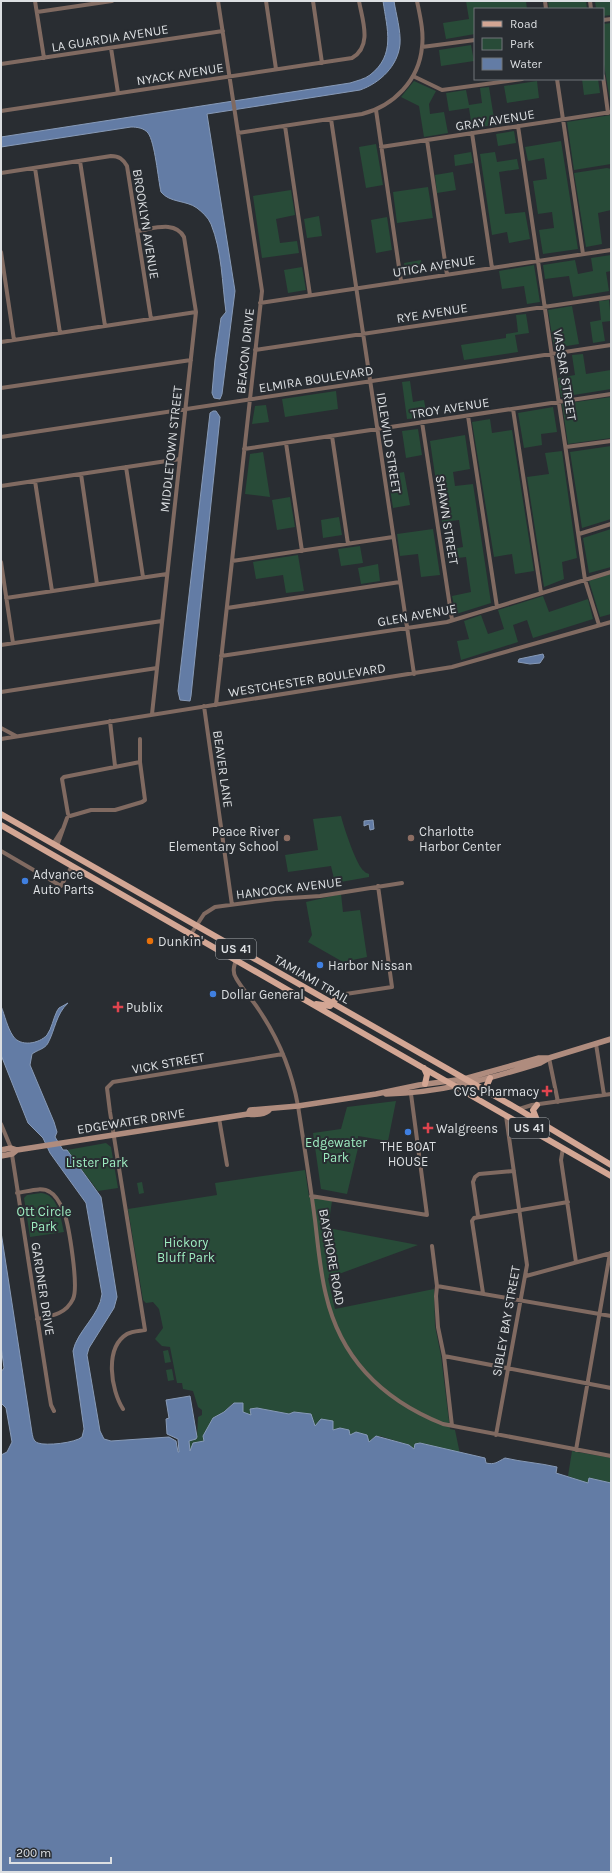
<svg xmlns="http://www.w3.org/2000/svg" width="612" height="1873" viewBox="0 0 612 1873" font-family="Karla,sans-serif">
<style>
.green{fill:#284b38}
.water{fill:#637ca5;stroke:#879ab7}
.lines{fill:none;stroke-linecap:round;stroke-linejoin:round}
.street{stroke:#806a61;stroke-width:4}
.secondary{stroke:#af8c7e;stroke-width:5.5}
.primary{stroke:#d3a694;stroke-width:6}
.education-dot{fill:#8d6e63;stroke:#292d32;stroke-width:1.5}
.shop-dot{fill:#3f7fe0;stroke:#292d32;stroke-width:1.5}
.food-dot{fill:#e8710a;stroke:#292d32;stroke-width:1.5}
.health-dot{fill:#e0444e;stroke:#292d32;stroke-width:1.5}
.labels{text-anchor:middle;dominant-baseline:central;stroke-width:4;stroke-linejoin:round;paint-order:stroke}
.shield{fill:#292d32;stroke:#a6aaad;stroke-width:1}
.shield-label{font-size:12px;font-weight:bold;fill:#dcdfe2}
.street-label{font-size:13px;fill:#dcdfe2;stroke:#292d32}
.poi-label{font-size:13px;fill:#dcdfe2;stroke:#292d32;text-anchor:start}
.park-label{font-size:13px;fill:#9eedc1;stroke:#292d32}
</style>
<rect width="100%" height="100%" fill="#292d32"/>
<path class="green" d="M466,1H526L527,9H475V34L446,39L443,23L469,19Z
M548,1H586L587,9H549Z
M595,1H611V15L603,16V9H596Z
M611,23V106L603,59V24Z
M471,45L474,61L441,66L439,50Z
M582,79H598L600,93L584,95Z
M414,81L436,91L429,104L430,114L444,112L448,133L424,137L419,106L401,97Z
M537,81L539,98L507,103L504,86Z
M489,87L495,125L472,128L469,108L449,111L446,93L466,90L469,105L482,103L480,88Z
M611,115V164L574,170L567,122Z
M514,131L516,143L498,146L496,134Z
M561,141L578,249L543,254L539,230L554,228L552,212L538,214L533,181L547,179L544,158L528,161L525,147Z
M376,144L383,185L366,188L359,147Z
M471,152L473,163L455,166L454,155Z
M495,152L497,162L517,159L519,169L499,172L505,214L525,212L530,239L509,243L507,232L492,235L480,154Z
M607,168L611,169V210L598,213L602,244L586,247L574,173Z
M453,172L456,190L437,193L435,175Z
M428,187L433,218L397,223L393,192Z
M291,190L295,215L276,219L280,243L297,241L299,253L262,258L253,196Z
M319,216L322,236L307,238L304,219Z
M387,217L392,250L376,253L371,220Z
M611,255V271L606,272L609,291L573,297L569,276L545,279L543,265L575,260L578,274L593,271L591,258Z
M421,260L423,273L406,276L404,263Z
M534,265L540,302L527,304L524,286L502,289L499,271Z
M302,267L306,290L288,293L284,270Z
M609,300L611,321L602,322L605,341L593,343L590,322L601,320L599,301Z
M572,306L579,344L554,348L548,310Z
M526,314L529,333L515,335L518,352L464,360L461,345L506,338V334L518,332L516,315Z
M583,354L586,374L611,370V389L561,397L558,378L575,375L572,355Z
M410,381L413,402L424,400L427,417L407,419L402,382Z
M336,391L338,409L285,417L282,399Z
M611,397V438L568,444L562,404Z
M266,405L269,422L252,424L255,406Z
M553,407L557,432L541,434L542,445L524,448L518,413Z
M490,419L492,433L512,430L534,571L515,574L512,554L494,557L472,422Z
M418,429L422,455L406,458L402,431Z
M465,435L470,469L453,472L455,486L473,484L491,603L456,614L452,596L471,592L466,557L449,559L447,550L463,547L459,520L442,522L430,441Z
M611,446V519L582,528L570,452Z
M562,451L577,558L562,562L564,579L544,587L527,477L549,474L545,453Z
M263,452L270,497L245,494L250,454Z
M404,472L410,505L393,508L388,475Z
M290,497L295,527L277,530L272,500Z
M339,517L342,535L323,538L321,520Z
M433,529L440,575L421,577L418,554L400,556L397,534Z
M611,529V567L589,573L583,538Z
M360,546L363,563L341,566L338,549Z
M298,555L304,591L286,593L283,575L256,579L253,562Z
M378,564L380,581L361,584L358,568Z
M611,574V614L600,617L589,581Z
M543,596L549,612L588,599L593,619L533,638L527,620L513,625L518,642L461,660L457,641L469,639L464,621L481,615L488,634L504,629L498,610Z
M341,816C343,825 357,867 364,871C365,873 368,873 369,874V877L335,883L331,866L288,872L285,855L318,850L313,819Z
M341,894L343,912L360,910L367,957L343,962L308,942L312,935L306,902Z
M396,1101L388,1141L358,1136V1148L347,1194L321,1189L313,1133L341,1129L347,1107Z
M106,1143L111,1147L118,1188L98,1191L67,1150Z
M305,1170L309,1197L332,1201L328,1228L418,1245L328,1278L335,1309L434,1289L435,1326L441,1356L450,1429L455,1430L460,1454L420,1443L415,1446L414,1449L409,1445L380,1436L374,1437L369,1442V1439L350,1435L333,1430L332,1421H319L315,1426L311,1414L294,1412L289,1414L257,1408L251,1415L243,1413V1403H233L224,1412L213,1418L204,1441L190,1451L189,1441L197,1437L198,1417L202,1415V1410L198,1407L193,1391L183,1389L182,1383H177L170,1347L162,1346L155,1339L163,1328L159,1309L153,1302L146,1303L143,1300L128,1209L217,1195L215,1183Z
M142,1182L144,1193L139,1194L137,1183Z
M41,1193C58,1194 61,1219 64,1232L30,1237L24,1198L27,1195Z
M168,1350L171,1362L165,1363L163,1351Z
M172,1369L174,1380L168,1381L166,1370Z
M572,1451L611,1458V1487L610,1483L589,1478L588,1484L568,1476Z"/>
<path class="water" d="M383,1H394C396,14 401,31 400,44C398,66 380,83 360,90L207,114L235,291L222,394L220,399L214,398L212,393L215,359L221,318L226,312C222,283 222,251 211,224C208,217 202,212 197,208C186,200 170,203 161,192C158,179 155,142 148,133C144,128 137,127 131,127L1,147V137L350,83C356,81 365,79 370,75C396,55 387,29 383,1Z
M213,411H216L220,417L191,696L190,701L180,700L178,691L210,413Z
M543,654L544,657L540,663L530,664L518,662L519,659Z
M373,820L374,829L370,830L369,824L364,826V821Z
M68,1003C56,1014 55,1030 48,1043C45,1049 37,1050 32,1054L30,1065L54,1122L57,1132L55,1137L63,1150H67L101,1197L117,1297L114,1308L89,1348L87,1355L100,1431L104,1439L111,1441L169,1437L176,1441L178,1452H179L178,1439L167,1434L166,1419L169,1418L166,1400L190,1396L197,1437L196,1439L189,1441L190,1451L193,1443L204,1441L203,1436L213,1418L224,1412L234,1403H243V1412L251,1415L250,1409L257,1408L289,1414L294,1412L311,1414L315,1426L321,1419L333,1421V1430L340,1428L349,1430L350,1435L356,1432L367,1435L369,1442L376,1436L409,1445L414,1449L415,1444L420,1443L485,1458L486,1463C495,1465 497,1462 505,1458C522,1462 540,1463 557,1467L556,1473L588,1483L589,1478L611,1483V1872H1V1455L7,1452L12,1442L6,1408L1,1403V1372L4,1368L1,1346V1232L32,1433C33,1437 33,1441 38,1443C46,1446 75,1443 82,1437L84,1429L73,1351C77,1331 100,1315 102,1294L86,1203L50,1153L43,1138L28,1123L1,1055V1006C5,1016 7,1027 13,1036C20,1047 39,1044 47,1035C52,1028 53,1019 57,1011L59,1008Z"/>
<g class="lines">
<path class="street" d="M35,1L44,58
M266,1L276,69
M313,1L322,63
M545,1L546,9
M590,1L591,9
M37,12L112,1
M603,20L611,19
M422,47L475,40
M111,48L118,93
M1,64L223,31
M413,76L442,90L522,79
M603,76L608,113
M557,79L583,254
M376,110L401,281
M1,111L352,58C373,46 362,19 359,1
M331,119L414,674
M285,126L310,295
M518,126L585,580L599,625
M238,133L362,114C394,106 419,80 422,47C424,32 420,16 417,1
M472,133L492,268
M427,140L447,275
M381,147L611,112
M80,161L105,326
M35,168L60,333
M1,173L111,156C119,156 123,159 127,166L151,319
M137,231C153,229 175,220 184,237L196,312L152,714
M1,252L14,340
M260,303L611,250
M1,342L196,312
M255,350L611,297
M1,388L191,360
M513,409L541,593
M468,416L497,607
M422,422L452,620
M332,436L348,544
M1,437L611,345
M286,443L302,551
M566,447L611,441
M244,449L611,394
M126,467L143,577
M81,474L97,584
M35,481L52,591
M1,486L180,459
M579,534L611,524
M232,561L393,537
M1,562L13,643
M6,598L167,574
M227,608L400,582
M1,645L162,621
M221,656L447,622L611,572
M1,692L157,668
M216,705L262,291L218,1
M204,706L232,905
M110,721L115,766
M1,728L16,736
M1,739L452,667L611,622
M140,739V762
M68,814L62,779L64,777L140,762L145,800L142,802L115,810H91L70,816
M53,844L62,830
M57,846L67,818
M1,851L61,886L72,866
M191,934L204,914L215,907L275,899L320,896L402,883
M236,960C234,966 232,972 236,978C242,989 252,999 259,1010C278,1038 292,1072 298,1106C304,1144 310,1182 315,1220C318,1245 320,1271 326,1295C341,1360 383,1400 443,1424L611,1456
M339,995L392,987L378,886
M596,1044L604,1095
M549,1058L558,1102
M519,1109L532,1105L611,1094
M219,1118L227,1165
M1,1124L11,1148L48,1387L51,1405L54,1411
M563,1148L561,1160L576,1262
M17,1193C27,1192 41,1186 50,1192C56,1195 61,1205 64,1212C69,1226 79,1287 73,1299C66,1314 52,1316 37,1319
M311,1196L427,1215L411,1094
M478,1216L473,1182L475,1177L479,1174L514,1171
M432,1246L437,1286L436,1296L438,1327L444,1356L452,1426
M526,1276L611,1253
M437,1286L611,1316
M483,1293L472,1221L474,1218L568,1202
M444,1356L611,1388
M123,1409C111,1390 104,1348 127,1334C132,1331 139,1331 145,1330L110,1112L107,1088L113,1082L283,1054
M496,1435L527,1265L506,1116
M576,1450L610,1253"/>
<path class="secondary" d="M386,1094C441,1093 488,1079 540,1063L549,1058L611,1039
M248,1114L250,1110L298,1106L376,1094L419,1085L464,1079L539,1058H549
M1,1150L11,1148L17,1150L248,1114C254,1115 266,1115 270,1109
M1,1156L12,1154L17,1150"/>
<path class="primary" d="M1,814L518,1109L611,1165
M1,825L611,1176
M316,1004L330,1006L339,995
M424,1068L427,1075L425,1084
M490,1078L487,1085L490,1094
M537,1105L533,1110L537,1120"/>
</g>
<g class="education-dot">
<circle cx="287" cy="838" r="4"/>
<circle cx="411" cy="838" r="4"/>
</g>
<g class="shop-dot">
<circle cx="25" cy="881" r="4"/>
<circle cx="320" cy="965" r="4"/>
<circle cx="213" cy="994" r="4"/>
<circle cx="408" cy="1132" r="4"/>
</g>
<circle class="food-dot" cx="150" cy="941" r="4"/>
<g class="health-dot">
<path d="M116 1001h4v4h4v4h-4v4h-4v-4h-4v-4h4z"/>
<path d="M545 1085h4v4h4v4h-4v4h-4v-4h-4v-4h4z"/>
<path d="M426 1122h4v4h4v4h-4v4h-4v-4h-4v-4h4z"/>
</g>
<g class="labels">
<g class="shield">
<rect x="216" y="939" width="40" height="20" rx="3"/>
<rect x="509" y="1118" width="40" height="20" rx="3"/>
</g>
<g class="shield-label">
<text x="236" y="949">US 41</text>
<text x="529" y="1128">US 41</text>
</g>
<g class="street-label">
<text transform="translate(110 38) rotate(-9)">LA GUARDIA AVENUE</text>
<text transform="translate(180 74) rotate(-9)">NYACK AVENUE</text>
<text transform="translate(495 120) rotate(-9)">GRAY AVENUE</text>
<text transform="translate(146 224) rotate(81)">BROOKLYN AVENUE</text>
<text transform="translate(434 266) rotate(-9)">UTICA AVENUE</text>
<text transform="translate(432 313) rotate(-9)">RYE AVENUE</text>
<text transform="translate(245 351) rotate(-84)">BEACON DRIVE</text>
<text transform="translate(565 375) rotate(81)">VASSAR STREET</text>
<text transform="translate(316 379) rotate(-9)">ELMIRA BOULEVARD</text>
<text transform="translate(450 408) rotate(-9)">TROY AVENUE</text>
<text transform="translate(389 443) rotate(81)">IDLEWILD STREET</text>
<text transform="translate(171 449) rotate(-84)">MIDDLETOWN STREET</text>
<text transform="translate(447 520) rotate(81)">SHAWN STREET</text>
<text transform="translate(417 615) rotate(-10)">GLEN AVENUE</text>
<text transform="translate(307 680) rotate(-9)">WESTCHESTER BOULEVARD</text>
<text transform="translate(223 769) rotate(82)">BEAVER LANE</text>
<text transform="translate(289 888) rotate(-7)">HANCOCK AVENUE</text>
<text transform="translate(312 979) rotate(30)">TAMIAMI TRAIL</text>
<text transform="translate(168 1063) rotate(-10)">VICK STREET</text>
<text transform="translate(131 1121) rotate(-9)">EDGEWATER DRIVE</text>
<text transform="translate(332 1257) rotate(80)">BAYSHORE ROAD</text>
<text transform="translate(43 1289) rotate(81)">GARDNER DRIVE</text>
<text transform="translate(506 1321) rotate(-80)">SIBLEY BAY STREET</text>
</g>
<g class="poi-label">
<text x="279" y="831" text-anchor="end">Peace River<tspan x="279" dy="15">Elementary School</tspan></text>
<text x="419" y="831">Charlotte<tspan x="419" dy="15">Harbor Center</tspan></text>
<text x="33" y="874">Advance<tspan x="33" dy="15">Auto Parts</tspan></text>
<text x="158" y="941">Dunkin'</text>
<text x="328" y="965">Harbor Nissan</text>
<text x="221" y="994">Dollar General</text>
<text x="126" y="1007">Publix</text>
<text x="539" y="1091" text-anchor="end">CVS Pharmacy</text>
<text x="436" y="1128">Walgreens</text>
<text x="408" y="1146" text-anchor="middle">THE BOAT<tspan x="408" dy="15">HOUSE</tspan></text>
</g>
<g class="park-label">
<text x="336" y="1142">Edgewater<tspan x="336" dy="15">Park</tspan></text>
<text x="97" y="1162">Lister Park</text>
<text x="44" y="1211">Ott Circle<tspan x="44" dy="15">Park</tspan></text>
<text x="186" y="1242">Hickory<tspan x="186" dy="15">Bluff Park</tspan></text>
</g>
</g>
<rect width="612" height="1873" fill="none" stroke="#dcdfe2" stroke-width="4"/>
<rect x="474" y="8" width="130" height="72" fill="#292d32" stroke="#717478"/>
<rect x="482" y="21" width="20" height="6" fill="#d3a694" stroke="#717478"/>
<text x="510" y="28" font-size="12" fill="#dcdfe2">Road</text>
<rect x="482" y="38" width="20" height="12" fill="#284b38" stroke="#717478"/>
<text x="510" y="48" font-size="12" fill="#dcdfe2">Park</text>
<rect x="482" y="58" width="20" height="12" fill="#637ca5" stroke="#717478"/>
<text x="510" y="68" font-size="12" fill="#dcdfe2">Water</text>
<path d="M10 1857v6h101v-6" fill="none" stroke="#dcdfe2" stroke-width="2"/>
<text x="16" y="1857" font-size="12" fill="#dcdfe2" stroke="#292d32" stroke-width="3" paint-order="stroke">200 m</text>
</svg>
